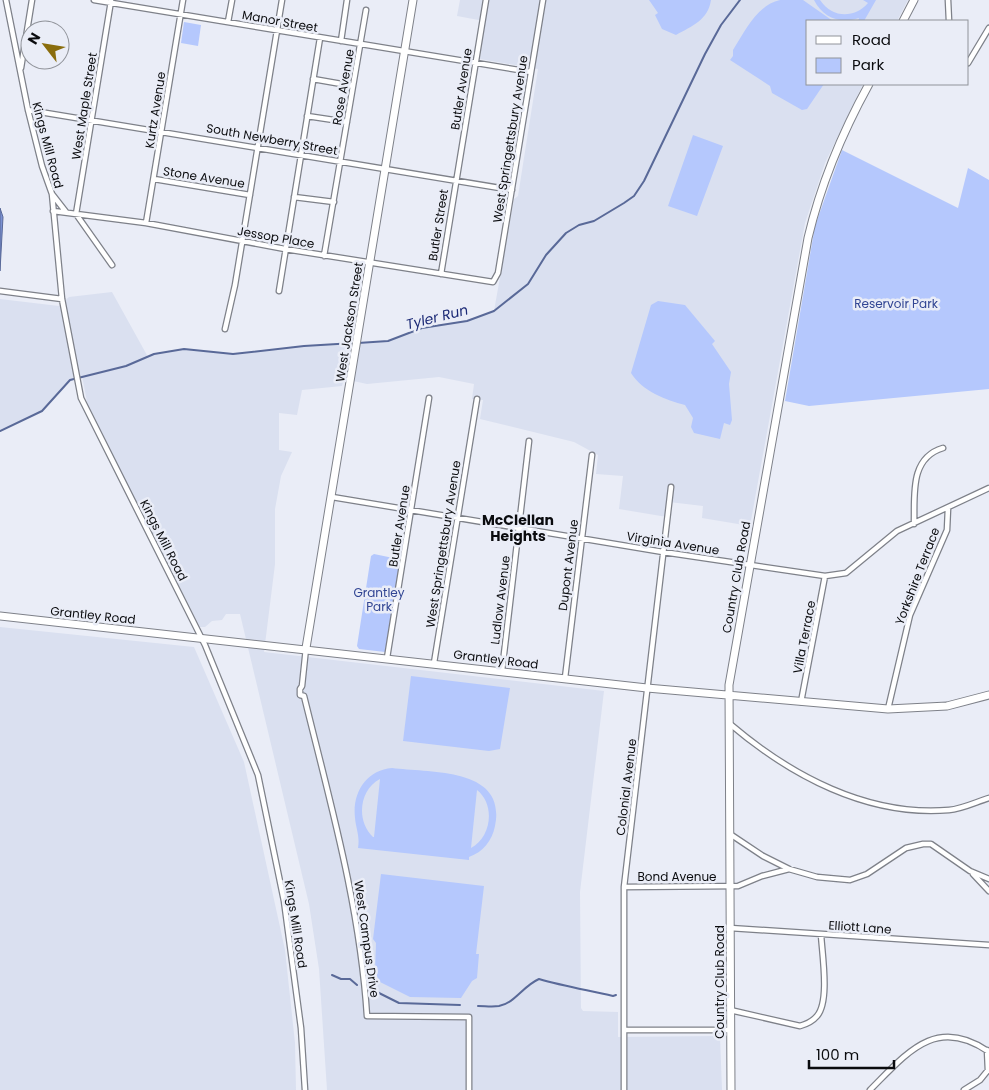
<svg xmlns="http://www.w3.org/2000/svg" width="989" height="1090" viewBox="0 0 989 1090" font-family="Poppins,sans-serif">
<style>
.built{fill:#dae0f0}
.green{fill:#b5c8fd;fill-rule:evenodd}
.water{fill:#7b91d3;stroke:#596998}
.lines{fill:none;stroke-linecap:round;stroke-linejoin:round}
.stream{stroke:#596998;stroke-width:2}
.street-casing{stroke:#7e8189;stroke-width:7}
.secondary-casing{stroke:#7e8189;stroke-width:9}
.street{stroke:#fff;stroke-width:4.5}
.secondary{stroke:#fff;stroke-width:7}
.labels{text-anchor:middle;dominant-baseline:central;stroke-width:5;stroke-linejoin:round;paint-order:stroke}
.street-label{font-size:12px;fill:#0a0b0e;stroke:#eaedf7}
.park-label{font-size:12px;fill:#314593;stroke:#eaedf7}
.water-label{font-size:14px;font-style:italic;fill:#1c2a76;stroke:#eaedf7}
.neighbourhood-label{font-size:14px;font-weight:bold;fill:#0a0b0e;stroke:#eaedf7}
</style>
<rect width="100%" height="100%" fill="#eaedf7"/>
<path class="built" d="M460,0H908L897,21H808V84H863L825,163L805,223L750,526L702,518L703,506L669,502L667,517L619,509L623,476L596,474L598,455L574,442L480,419L483,400L472,399L474,384L439,377L367,384L344,379L342,386L302,390L297,415L279,413V450L292,452L281,476L275,509V564L264,652L604,691L580,892L581,1008L583,1011L618,1012V1037L720,1036L722,1090H327L319,969L309,904L240,614H226L222,620L212,621L205,627H200L88,407L82,376L66,383L42,411L0,431V299L59,306L69,297L112,292L148,357L154,354L184,349L233,354L304,346L388,341L422,328L467,320L494,311L514,199L518,196L538,69L480,59L484,21L457,16Z
M0,627L194,647L244,762L285,950L295,1043L296,1090H0Z"/>
<path class="green" d="M649,0H711C708,20 692,26 676,35L662,29L655,15L658,13Z
M780,0H803L833,21H808V84H824L807,109L802,110L772,93L770,86L730,60L733,56V50C745,31 757,5 780,0Z
M814,0H820C832,18 854,19 868,3L863,0H876L864,21H858L859,18C840,24 823,18 814,0Z
M184,22L201,25L198,46L181,43Z
M693,135L723,146L697,216L668,206Z
M842,150L958,208L968,168L989,180V389L809,406L785,401L815,226Z
M658,301L685,305L715,341L712,344L731,372L729,384L732,420L730,425L724,423L720,439L694,433L691,427L693,418L685,405C666,400 642,391 631,373L651,305Z
M374,554L398,559L400,561L385,652L359,649L357,646L371,556Z
M411,676L510,688L500,749L489,751L403,741Z
M392,768C431,773 507,767 495,826C492,841 483,852 469,857V860L358,848C360,836 356,829 355,818C352,792 367,770 392,768ZM380,779L374,837H373C356,821 359,790 380,779ZM477,790C496,805 491,838 471,848Z
M381,874L484,886L476,954H479L477,978L472,981L461,998L410,997L380,982L375,972L376,943L373,939Z"/>
<path class="water" d="M0,208L3,217L0,271Z"/>
<g class="lines">
<path class="stream" d="M358,343L388,341L422,328L467,321L494,311L528,284L546,255L566,233L579,225L594,221L624,203L634,196L644,181L705,54L721,25L740,0
M0,431L42,411L70,380L126,366L154,354L184,349L233,354L304,346L354,343
M332,975L341,979H350L357,985
M375,991L399,1003L460,1005
M478,1006C485,1006 492,1007 499,1006C515,1003 523,986 539,979C563,986 587,990 613,996L616,995"/>
<g class="street-casing">
<path id="street" d="M6,0L28,110L42,166L52,194L62,299L81,398L205,645L258,775L284,901L301,1028L305,1090
M94,0L531,72
M948,0L949,21
M111,1L76,214L112,265
M228,22L232,0
M341,41L347,0
M968,63L989,28
M21,68L32,0
M313,79L353,86
M28,110L512,190
M307,116L347,122
M154,179L250,195
M52,194L66,212
M294,197L334,202
M53,211L146,223L285,249L493,282L498,273L543,0
M146,223L183,0
M324,256L366,10
M441,274L486,0
M0,291L62,299
M279,291L320,38
M225,329L235,285L282,0
M332,497L663,552L825,576L846,573L897,531L989,488
M914,524C915,496 909,458 943,448
M306,648L302,686L300,689V695L304,696C330,802 360,906 367,1016L469,1017V1090
M387,658L429,398
M434,663L477,399
M502,671L529,441
M565,678L592,455
M801,702L825,576
M888,709L910,615L947,530L948,508
M730,724C790,775 867,817 949,810C962,809 976,802 989,798
M730,834L763,856L789,869
M973,874L989,891
M624,887L738,886L762,876L789,869L817,877L850,880L867,874L906,848L923,844H931L970,871L989,879
M730,928L989,945
M730,1010L800,1026C807,1024 812,1022 817,1016C830,1001 822,954 821,934
M624,1030H730
M987,1050L988,1071
M624,1090V887L671,487
M870,1090C907,1053 936,1015 989,1052
M964,1090L980,1080L989,1069"/>
</g>
<g class="secondary-casing">
<path id="secondary" d="M903,21L914,0
M0,616L647,688L888,709L947,706L989,695
M306,648L413,0
M731,1090L729,685L808,238C821,183 842,133 869,84"/>
</g>
<use href="#street" class="street"/>
<use href="#secondary" class="secondary"/>
</g>
<g class="labels">
<g class="street-label">
<text transform="translate(280 21) rotate(10)">Manor Street</text>
<text transform="translate(343 87) rotate(-80)">Rose Avenue</text>
<text transform="translate(461 89) rotate(-81)">Butler Avenue</text>
<text transform="translate(84 106) rotate(-81)">West Maple Street</text>
<text transform="translate(155 110) rotate(-81)">Kurtz Avenue</text>
<text transform="translate(272 139) rotate(10)">South Newberry Street</text>
<text transform="translate(510 139) rotate(-81)">West Springettsbury Avenue</text>
<text transform="translate(48 145) rotate(75)">Kings Mill Road</text>
<text transform="translate(204 177) rotate(9)">Stone Avenue</text>
<text transform="translate(438 225) rotate(-81)">Butler Street</text>
<text transform="translate(276 237) rotate(10)">Jessop Place</text>
<text transform="translate(349 322) rotate(-81)">West Jackson Street</text>
<text transform="translate(399 526) rotate(-81)">Butler Avenue</text>
<text transform="translate(164 540) rotate(63)">Kings Mill Road</text>
<text transform="translate(673 543) rotate(9)">Virginia Avenue</text>
<text transform="translate(443 544) rotate(-81)">West Springettsbury Avenue</text>
<text transform="translate(568 565) rotate(-83)">Dupont Avenue</text>
<text transform="translate(917 576) rotate(-69)">Yorkshire Terrace</text>
<text transform="translate(736 577) rotate(-80)">Country Club Road</text>
<text transform="translate(500 600) rotate(-83)">Ludlow Avenue</text>
<text transform="translate(93 615) rotate(6)">Grantley Road</text>
<text transform="translate(804 637) rotate(-79)">Villa Terrace</text>
<text transform="translate(496 659) rotate(7)">Grantley Road</text>
<text transform="translate(626 787) rotate(-83)">Colonial Avenue</text>
<text x="677" y="876">Bond Avenue</text>
<text transform="translate(296 924) rotate(81)">Kings Mill Road</text>
<text transform="translate(860 927) rotate(4)">Elliott Lane</text>
<text transform="translate(367 939) rotate(82)">West Campus Drive</text>
<text transform="translate(719 982) rotate(-90)">Country Club Road</text>
</g>
<g class="park-label">
<text x="896" y="303">Reservoir Park</text>
<text x="379" y="592">Grantley<tspan x="379" dy="14">Park</tspan></text>
</g>
<g class="water-label">
<text transform="translate(437 317) rotate(-14)">Tyler Run</text>
</g>
<g class="neighbourhood-label">
<text x="518" y="520">McClellan<tspan x="518" dy="16">Heights</tspan></text>
</g>
</g>
<rect x="806" y="20" width="162" height="65" fill="#eaedf7" stroke="#90939a"/>
<rect x="816" y="36" width="25" height="8" fill="#ffffff" stroke="#90939a"/>
<text x="852" y="45" font-size="15" fill="#0a0b0e">Road</text>
<rect x="816" y="58" width="25" height="15" fill="#b5c8fd" stroke="#90939a"/>
<text x="852" y="70" font-size="15" fill="#0a0b0e">Park</text>
<g transform="translate(45 45) rotate(301)"><circle r="24" fill="#eaedf7" stroke="#90939a"/>
<path d="M0-4L9 19L0 12L-9 19Z" fill="#8a6d0d"/>
<text y="-8" font-size="14" font-weight="bold" text-anchor="middle" fill="#0a0b0e">N</text>
</g>
<path d="M809 1060v8h85v-8" fill="none" stroke="#0a0b0e" stroke-width="2.5"/>
<text x="816" y="1060" font-size="15" fill="#0a0b0e" stroke="#eaedf7" stroke-width="4" paint-order="stroke">100 m</text>
</svg>
